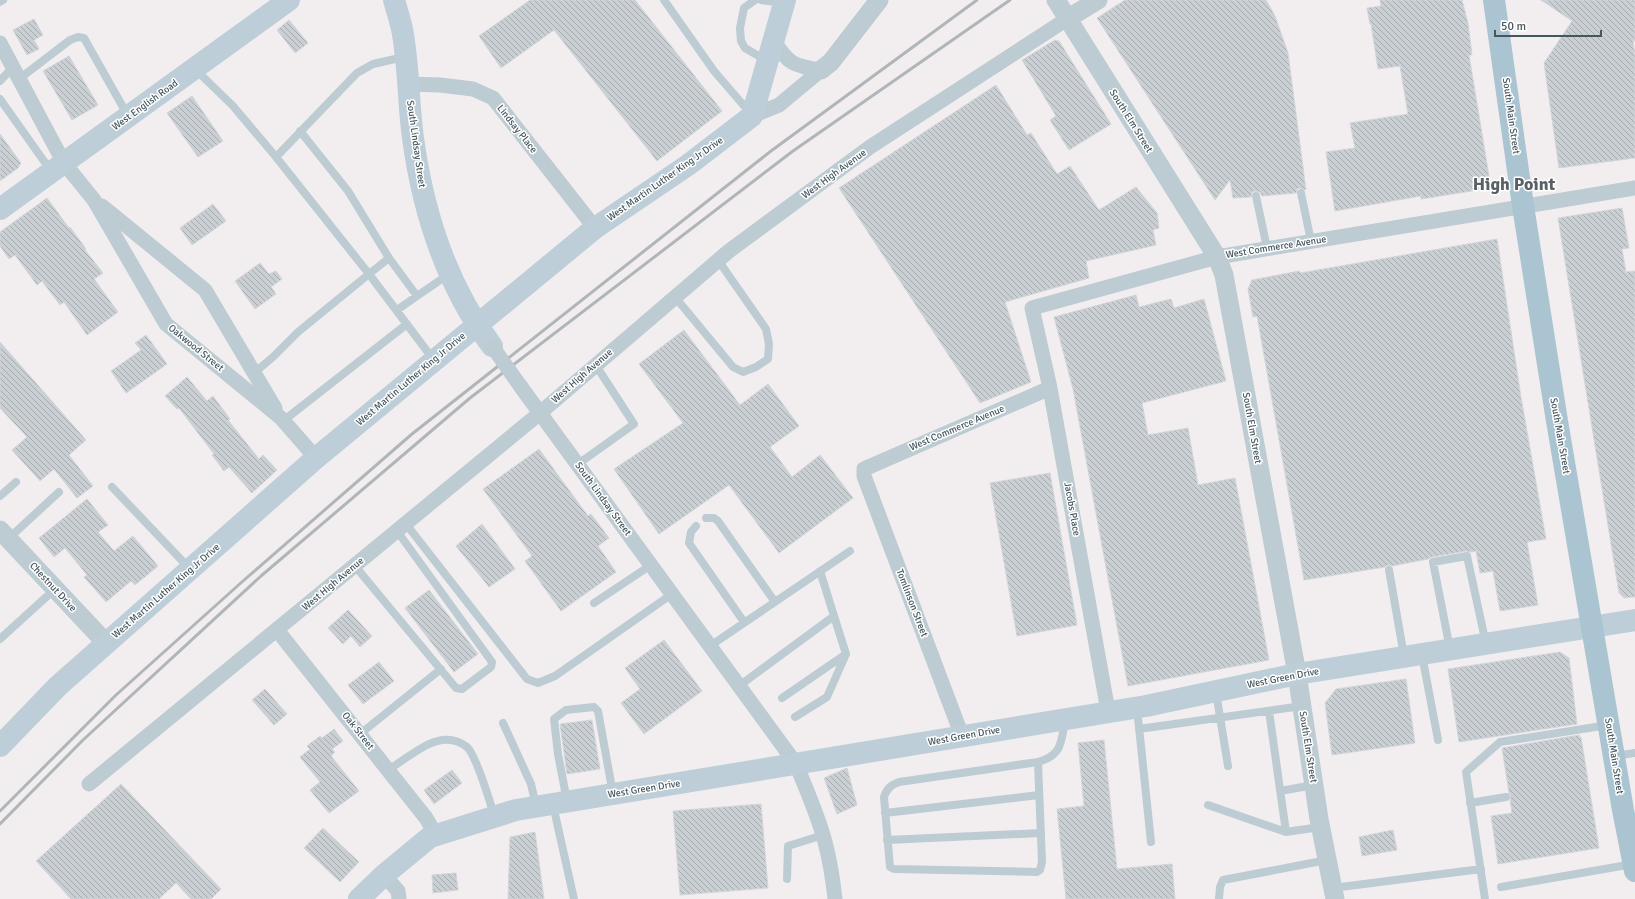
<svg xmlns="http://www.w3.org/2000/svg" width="1635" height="899" viewBox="0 0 1635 899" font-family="Signika,sans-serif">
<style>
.building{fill:url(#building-back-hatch);stroke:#d2d6db}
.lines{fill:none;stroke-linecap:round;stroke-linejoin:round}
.service{stroke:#bdccd2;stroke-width:8}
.minor{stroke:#bdccd2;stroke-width:15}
.tertiary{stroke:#bdccd2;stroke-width:19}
.secondary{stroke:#bdced8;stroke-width:22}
.primary{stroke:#abc4d1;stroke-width:22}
.rail{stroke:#b0b5ba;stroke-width:3}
.minor-bridge{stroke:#bdccd2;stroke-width:15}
.labels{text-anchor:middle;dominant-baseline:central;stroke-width:3;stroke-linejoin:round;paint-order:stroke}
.street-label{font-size:10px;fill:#44565e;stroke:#fff}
.town-label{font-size:18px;font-weight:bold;fill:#5a6065;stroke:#fff}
</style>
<defs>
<pattern id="building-back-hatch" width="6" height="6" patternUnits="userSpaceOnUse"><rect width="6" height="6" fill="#cacfd4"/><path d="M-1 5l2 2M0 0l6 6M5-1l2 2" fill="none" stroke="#a6abaf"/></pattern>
</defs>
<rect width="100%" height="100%" fill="#f2eeef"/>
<path class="building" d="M530,0H635L722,111L657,161L554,30L501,68L479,36Z
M1125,0H1266L1275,16L1288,53L1306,190L1300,188L1297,189L1296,193L1262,196L1260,192L1255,191L1252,192L1251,197L1233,198L1230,180L1215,200L1097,18Z
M1380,0H1462L1468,23L1472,55H1469L1491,188L1421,199V196L1335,211L1326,152L1355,148L1350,123L1408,114L1400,66L1378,69L1371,24H1370L1367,8L1381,6Z
M1541,0H1635V41H1633L1635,55V158L1559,168L1544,63L1572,21Z
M34,19L43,35L34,40L39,49L27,55L13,30Z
M289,20L308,43L295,53L277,30Z
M1055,40L1059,41L1111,124L1069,150L1050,120L1056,116L1022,60Z
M69,56L98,105L72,120L43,71Z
M996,85L1027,135L1031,133L1057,174L1070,166L1099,210L1136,187L1157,213L1159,228L1153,230L1156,245L1086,261L1089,278L1005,302L1031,382L980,403L839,188Z
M192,96L223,141L198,157L167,113Z
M0,134L21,163L18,168L0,181Z
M47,198L69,228L70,227L86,249L85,250L103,273L94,279L118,312L87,335L64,302L60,305L42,281L37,285L15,255L9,259L0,246V232Z
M213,204L226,221L192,245L180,228Z
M1622,208L1629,248L1622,249L1626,272L1635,271V597L1624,598L1619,593L1558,218Z
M1497,239L1521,397L1546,539L1527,542L1538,605L1500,611L1493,571L1480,573L1476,551L1471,552L1466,551L1432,557L1428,559L1392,566L1388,565L1385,567L1304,580L1257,316L1253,317L1248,289L1252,280L1299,271L1300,273Z
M260,263L269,274L276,271L282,279L271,287L276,294L255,309L235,281Z
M1136,295L1139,307L1171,299L1174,308L1204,299L1226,381L1142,403L1148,435L1188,428L1198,485L1235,478L1269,660L1128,686L1073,389L1054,317Z
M684,330L740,405L768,384L799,426L770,447L792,477L820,455L853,498L779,553L729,485L659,534L614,469L683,423L639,364Z
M146,335L167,364L126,393L111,371L141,350L135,343Z
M0,342L86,440L69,455L93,486L77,498L54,469L40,481L12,450L27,437L0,408Z
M187,377L207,401L213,396L230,419L228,420L259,459L263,455L277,470L252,493L229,467L224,471L212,455L214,454L179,408L177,409L165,396Z
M539,449L588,516L591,514L609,538L598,546L616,572L561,611L525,561L532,556L483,489Z
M1050,473L1077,625L1017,636L990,483Z
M87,499L108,525L98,532L114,551L133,536L158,566L135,585L131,581L106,602L84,577L87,575L65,548L54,557L39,538Z
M482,524L515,569L489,587L456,546Z
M429,590L478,654L454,672L405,608Z
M348,610L372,636L360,647L351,636L343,644L328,628Z
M664,640L702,691L644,734L621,703L640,689L625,668Z
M1560,652L1569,658L1577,724L1459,742L1448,669Z
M379,662L394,681L363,704L348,685Z
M1406,679L1415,743L1332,755L1325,703L1336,689Z
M265,689L287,714L274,725L252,700Z
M592,720L600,769L567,774L560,724Z
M334,729L343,741L332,749L335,752L331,756L359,791L329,813L310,790L320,782L300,757L310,749L307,746L320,736L322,738Z
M1579,735V737H1581L1599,848L1498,864L1491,816L1512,813L1510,800L1511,796L1509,793L1502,748Z
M1104,740L1117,869L1172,864L1175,899H1066L1057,809L1084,806L1078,743Z
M847,768L857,805L837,814L824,778Z
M452,770L462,783L434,804L424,790Z
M121,784L221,889L211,899H191L176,883L159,899H71L36,861Z
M761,804L768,888L680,895L673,811Z
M323,828L359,862L340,882L304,848Z
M1393,830L1397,850L1362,856L1359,837Z
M535,832L544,899H508L510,837Z
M456,873L458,890L433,893L432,875Z"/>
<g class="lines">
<path class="service" d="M664,0L714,71L751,114
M755,0L744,8L740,28L741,41L745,48L767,61
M761,0L784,3
M0,2L3,0
M195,69L233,106L276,157L369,274L389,258L348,191L300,131
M19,79L70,40L78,37L84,38L128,116
M0,81L13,67
M0,99L51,171
M276,157L357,73L373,64L404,57
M1301,193L1311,241
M1256,196L1267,248
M389,258L417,296L449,274
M675,297L733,367L743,372L756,367L768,359L769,344L766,329L718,260
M397,310L417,296
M254,373L273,357L298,332L369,274L433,359
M283,421L407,324
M578,464L634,424L595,364
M112,487L190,569
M0,496L16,482
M706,518H714L718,521L775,602
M406,524L527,679L538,683L555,676L672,594
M696,526L691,532L689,543L744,622
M8,539L59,492
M355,566L456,688L462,689L491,667L492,662L397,531
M1389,570L1404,656
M594,603L651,565
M834,616L846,654
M0,639L55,589
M710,646L850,551
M1450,649L1433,562L1467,556L1486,644
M1422,655L1438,740
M739,686L834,616L820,571
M1216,692L1228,766
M782,698L846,654L827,697L795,717
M1137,708L1151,842
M1269,711L1286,832L1320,827
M503,723L531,784L536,806
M1139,729L1302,706
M360,734L441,669
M1614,756L1635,753
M1038,762L1042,862L1040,870L1037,872L894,869L890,867L884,797C887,788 891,785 899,782L1038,762C1062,755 1061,743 1065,721
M388,770C401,762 413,752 427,745C441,738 454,737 467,747C476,755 490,802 494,815
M1280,791L1314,785
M567,801L558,754L554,719L566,710L594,707L598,711L613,794
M1470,803L1506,797
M553,805L574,899
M1208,805L1286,832
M885,813L1039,795
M887,840L1041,833
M787,879L788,846L823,835
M1501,887L1633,864
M1333,888L1481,869
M1219,899L1220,887L1223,880L1327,860
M1485,899L1466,772L1500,742L1608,725"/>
<path class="minor" d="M774,41C788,64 794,66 821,70
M0,43L64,163L94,200L166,324L281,418L316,458
M408,84L440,85L473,89L493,98L595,228
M752,116L779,105L821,70
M102,206L205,290L275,408
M521,387L796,764C806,789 818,815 825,842C830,861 833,880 835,899
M277,630L426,818L436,835
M1108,711L1050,388L1032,308L1217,257L1635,188
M962,736L864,476V469L1050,388
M89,784L540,413L729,251L870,147L1067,19
M384,875L398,891L399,899"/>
<path class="tertiary" d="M1056,0L1217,257L1224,275L1297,674L1319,819L1335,899
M1067,19L1098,0
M821,70L831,62L879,0
M0,530L106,643"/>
<path class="secondary" d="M394,0C397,10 400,20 402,29C409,65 408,102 413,138C423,212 447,286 492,346
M0,209L289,0
M0,746L58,686L316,458L595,228L688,165L752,116L785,0
M359,899L384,875L430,837L516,810L1146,706L1297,674L1635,620"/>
<path class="primary" d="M1494,0L1523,206L1557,421L1623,810L1635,871"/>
<path class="rail" d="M0,811L116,695L243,581L412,434L771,151L977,0
M0,824L83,740L261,576L470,398L793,151L1010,0"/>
<path class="minor-bridge" d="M492,346L521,387"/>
</g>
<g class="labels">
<g class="street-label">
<text transform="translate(145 105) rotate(-36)">West English Road</text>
<text transform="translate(1511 116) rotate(82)">South Main Street</text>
<text transform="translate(1131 121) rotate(58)">South Elm Street</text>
<text transform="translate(517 129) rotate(52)">Lindsay Place</text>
<text transform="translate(416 144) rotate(82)">South Lindsay Street</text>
<text transform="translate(834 174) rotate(-36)">West High Avenue</text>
<text transform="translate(665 179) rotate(-35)">West Martin Luther King Jr Drive</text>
<text transform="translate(1276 247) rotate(-9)">West Commerce Avenue</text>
<text transform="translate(196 348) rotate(39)">Oakwood Street</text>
<text transform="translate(582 376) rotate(-41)">West High Avenue</text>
<text transform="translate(411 379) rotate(-40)">West Martin Luther King Jr Drive</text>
<text transform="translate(957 428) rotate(-23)">West Commerce Avenue</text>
<text transform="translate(1252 428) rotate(80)">South Elm Street</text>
<text transform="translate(1560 436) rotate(80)">South Main Street</text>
<text transform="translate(603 499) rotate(54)">South Lindsay Street</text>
<text transform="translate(1072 509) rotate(80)">Jacobs Place</text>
<text transform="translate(333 584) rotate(-40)">West High Avenue</text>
<text transform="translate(53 587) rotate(47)">Chestnut Drive</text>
<text transform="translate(166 591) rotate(-41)">West Martin Luther King Jr Drive</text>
<text transform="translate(912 603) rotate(69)">Tomlinson Street</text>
<text transform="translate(1283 678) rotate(-11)">West Green Drive</text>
<text transform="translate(358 731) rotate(52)">Oak Street</text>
<text transform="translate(964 736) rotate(-10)">West Green Drive</text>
<text transform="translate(1308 747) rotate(81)">South Elm Street</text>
<text transform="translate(1614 756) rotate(81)">South Main Street</text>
<text transform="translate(644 789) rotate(-9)">West Green Drive</text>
</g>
<g class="town-label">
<text x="1514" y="184">High Point</text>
</g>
</g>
<path d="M1495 30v6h106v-6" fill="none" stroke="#44565e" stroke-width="2"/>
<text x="1501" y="30" font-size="12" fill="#44565e" stroke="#ffffff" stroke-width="3" paint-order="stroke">50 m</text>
</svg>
